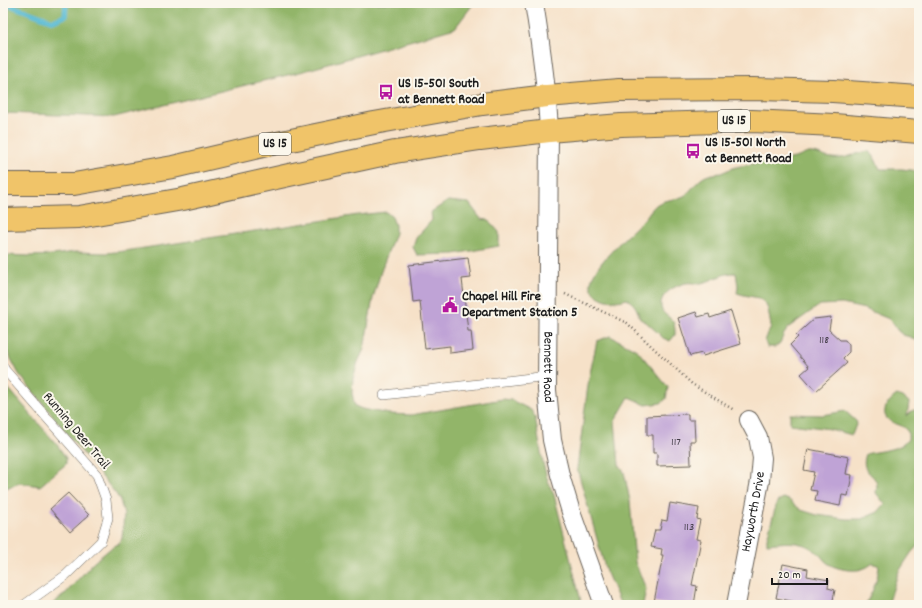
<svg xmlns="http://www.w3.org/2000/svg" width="922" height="608" viewBox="0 0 922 608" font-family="Dekko,sans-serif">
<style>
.forest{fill:#92b569;stroke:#576842}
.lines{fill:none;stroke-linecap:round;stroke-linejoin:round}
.stream{stroke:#55b9d3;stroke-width:5.5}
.building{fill:#bfa3d6}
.service-casing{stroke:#686158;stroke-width:10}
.minor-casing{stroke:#686158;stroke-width:20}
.trunk-casing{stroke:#686158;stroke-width:24}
.path{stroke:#686158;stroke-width:2.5;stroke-dasharray:1 3;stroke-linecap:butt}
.service{stroke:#fff;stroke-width:9}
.minor{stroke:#fff;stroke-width:18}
.trunk{stroke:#f0c469;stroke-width:22}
.labels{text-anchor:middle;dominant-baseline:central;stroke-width:4;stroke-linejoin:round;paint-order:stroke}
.number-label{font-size:12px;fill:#453e4a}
.shield{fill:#fbf7ec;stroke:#5f5e5a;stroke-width:1}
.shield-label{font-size:13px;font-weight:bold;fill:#1c1c1c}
.poi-label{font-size:14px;font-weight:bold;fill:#1c1c1c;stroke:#fbf7ec;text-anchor:start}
.street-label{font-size:14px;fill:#1c1c1c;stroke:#fbf7ec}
</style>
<rect width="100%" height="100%" fill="#fbf7ec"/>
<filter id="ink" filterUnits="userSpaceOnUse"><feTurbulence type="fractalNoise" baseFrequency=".025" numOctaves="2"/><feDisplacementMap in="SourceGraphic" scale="8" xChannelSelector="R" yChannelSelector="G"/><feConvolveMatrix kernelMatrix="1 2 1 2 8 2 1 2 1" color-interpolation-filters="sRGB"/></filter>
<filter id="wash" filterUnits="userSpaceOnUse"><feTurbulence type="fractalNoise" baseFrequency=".012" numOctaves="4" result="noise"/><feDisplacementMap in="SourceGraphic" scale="16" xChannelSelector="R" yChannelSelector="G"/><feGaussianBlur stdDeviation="0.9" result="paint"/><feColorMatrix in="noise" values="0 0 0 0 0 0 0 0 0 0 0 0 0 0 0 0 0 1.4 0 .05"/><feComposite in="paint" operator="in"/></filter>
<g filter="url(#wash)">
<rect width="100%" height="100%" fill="#f6e1c8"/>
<path class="forest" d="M3,3H474L455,28L304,71L114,117L3,113Z
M868,151L873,155L880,169H902L919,171V342L910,337L903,335L898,331L889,319L865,309L842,304L820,305L789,327L784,334L780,343L775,347H767L765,341L771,326L768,309L765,303L759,298L744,295L737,293L738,286L736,273C723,272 713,281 701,283C696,284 691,282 686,283C676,285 662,293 661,303C660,313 666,314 672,320C675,324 675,330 675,335L670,341L663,338L657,332L646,322L640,319C637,309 636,305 627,299C617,302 607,302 598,296C595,294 592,290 591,286C587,270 633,231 644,219C648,215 651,209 656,205C665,198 678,201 687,194C692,189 697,181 704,177C709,174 715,174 721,173C728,170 734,167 741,166C759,162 777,162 795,158C801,157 806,152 812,153C819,153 825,158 832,158C844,160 856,153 868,151Z
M448,201L469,203L481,219L488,220L499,232V246L454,254L417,255L413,247L416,238L432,220L431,212Z
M386,212L392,217L395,225V233L382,268L373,298L364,349L358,362L353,378L352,393L355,406L362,409L390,414L411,415L503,399L511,400L531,410L535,417C540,443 542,472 554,495L582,605H51L65,594L93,563L111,548L118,544L122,539L124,515L120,500L116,494L19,374L3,344V255L31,256L53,255L75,252L106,253L125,251L358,215Z
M610,336L637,350L668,387L666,399L661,403L646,405L629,397L615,421L619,465L624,472L630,501L635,562L646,589L643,605H621L606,571L577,468L589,378L597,341Z
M3,382L58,446L66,458V464L40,486L20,483L3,489Z
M897,395L904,398L909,402L907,416L912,411L919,408V544L911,553L898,573L888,605H865C872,594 878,579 879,566L873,563C869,566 866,568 862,569C854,572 836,569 829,564C825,562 823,558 820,555C816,551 807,545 801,544C791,541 778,543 767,544V538L777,502L783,498L789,500L801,510L817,515L846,519H862L878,512L885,504L876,493C876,491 877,488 877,486C876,472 859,474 866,454C876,451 903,450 908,439C908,437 908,435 908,432C901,423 898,426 890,421C878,413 889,400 897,395Z
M845,411L857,422L852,435L830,429L790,424V414L823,415Z"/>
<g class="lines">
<path class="stream" d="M4,3L53,21L65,16L66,3
M129,3H132"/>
</g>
<g id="blocks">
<path class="building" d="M468,258L471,278L462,279L468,331H471L473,350L450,353V346L425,349L420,301L413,302L409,265Z
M731,311L741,344L703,356L702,353L690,356L678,318L696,312L698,317L709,314L710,318Z
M831,317L829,330L840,340H845L849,345V352L843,358L847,363L816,391L801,374L809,367L790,345L798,337L796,335L814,319Z
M688,414V420H694L695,441H690L691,465L657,466V453H653V435H647V416Z
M808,449L849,457L846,474L852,475L848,496L842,495L840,506L815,501L817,491L810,490L814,472L804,470Z
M68,493L89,515L70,532L50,509Z
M670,503L699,508L697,519L700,520L696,539L701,540L692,585L697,586L694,605H670L654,602L663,555H661L662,549L651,547L655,530H660L662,520L667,521Z
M783,564L808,569L807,576L829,580L828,588L835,590L832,605H796V602L776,598Z"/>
</g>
</g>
<g filter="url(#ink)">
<use href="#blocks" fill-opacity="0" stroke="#686158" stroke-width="1"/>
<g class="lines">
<g class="service-casing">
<path id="service" d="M3,366L5,370L97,475L106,500L108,518L101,541L66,575L24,605
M384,395L548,376"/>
</g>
<g class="minor-casing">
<g id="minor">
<path id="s1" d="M534,3C541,46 547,88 549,131L547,390L552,440L560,475L571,512L604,605"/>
<path id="s2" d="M736,605L760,481L762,458L758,437L749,420"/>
</g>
</g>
<g class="trunk-casing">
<path id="trunk" d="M3,184H74L173,167L267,145L374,123L482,104L547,96L619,90L753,89L833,91L919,97
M3,219L79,217L183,199L289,175L395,152L480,139L549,131L621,125L752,121L834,125L919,132"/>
</g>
<path class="path" d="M565,294L627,323L692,384L734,410"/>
<use href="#service" class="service"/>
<use href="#minor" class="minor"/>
<use href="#trunk" class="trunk"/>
</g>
</g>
<defs>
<g id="bus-bare" transform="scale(1.2)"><path d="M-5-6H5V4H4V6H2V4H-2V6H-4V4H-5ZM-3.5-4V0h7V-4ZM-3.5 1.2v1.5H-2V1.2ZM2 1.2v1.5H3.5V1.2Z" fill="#b5179e" stroke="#fbf7ec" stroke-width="2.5" paint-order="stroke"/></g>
<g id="civic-bare" transform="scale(1.2)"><path d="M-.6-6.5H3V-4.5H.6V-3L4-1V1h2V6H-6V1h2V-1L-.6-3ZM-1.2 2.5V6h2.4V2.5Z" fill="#b5179e" stroke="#fbf7ec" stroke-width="2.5" paint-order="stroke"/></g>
</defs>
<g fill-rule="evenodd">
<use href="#bus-bare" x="386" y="92"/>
<use href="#bus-bare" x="693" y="151"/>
<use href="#civic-bare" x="450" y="305"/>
</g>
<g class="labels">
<g class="number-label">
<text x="824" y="340">118</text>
<text x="676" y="442">117</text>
<text x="689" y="527">113</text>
</g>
<g class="shield">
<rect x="718" y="110" width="32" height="22" rx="3"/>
<rect x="259" y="133" width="32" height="22" rx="3"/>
</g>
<g class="shield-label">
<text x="734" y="121">US 15</text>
<text x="275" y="144">US 15</text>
</g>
<g class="poi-label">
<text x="398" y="84">US 15-501 South<tspan x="398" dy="16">at Bennett Road</tspan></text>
<text x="705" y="143">US 15-501 North<tspan x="705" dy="16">at Bennett Road</tspan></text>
<text x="462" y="297">Chapel Hill Fire<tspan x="462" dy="16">Department Station 5</tspan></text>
</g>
<g class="street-label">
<text stroke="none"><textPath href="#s1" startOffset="365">Bennett Road</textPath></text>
<text transform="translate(76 431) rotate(50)">Running Deer Trail</text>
<text stroke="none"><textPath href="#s2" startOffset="95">Hayworth Drive</textPath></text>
</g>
</g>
<rect width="922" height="608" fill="none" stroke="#fbf7ec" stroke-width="16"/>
<path d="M772 578v6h55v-6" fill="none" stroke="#1c1c1c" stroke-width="2"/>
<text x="778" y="578" font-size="12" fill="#1c1c1c" stroke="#fbf7ec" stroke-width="3" paint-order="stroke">20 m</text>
</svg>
